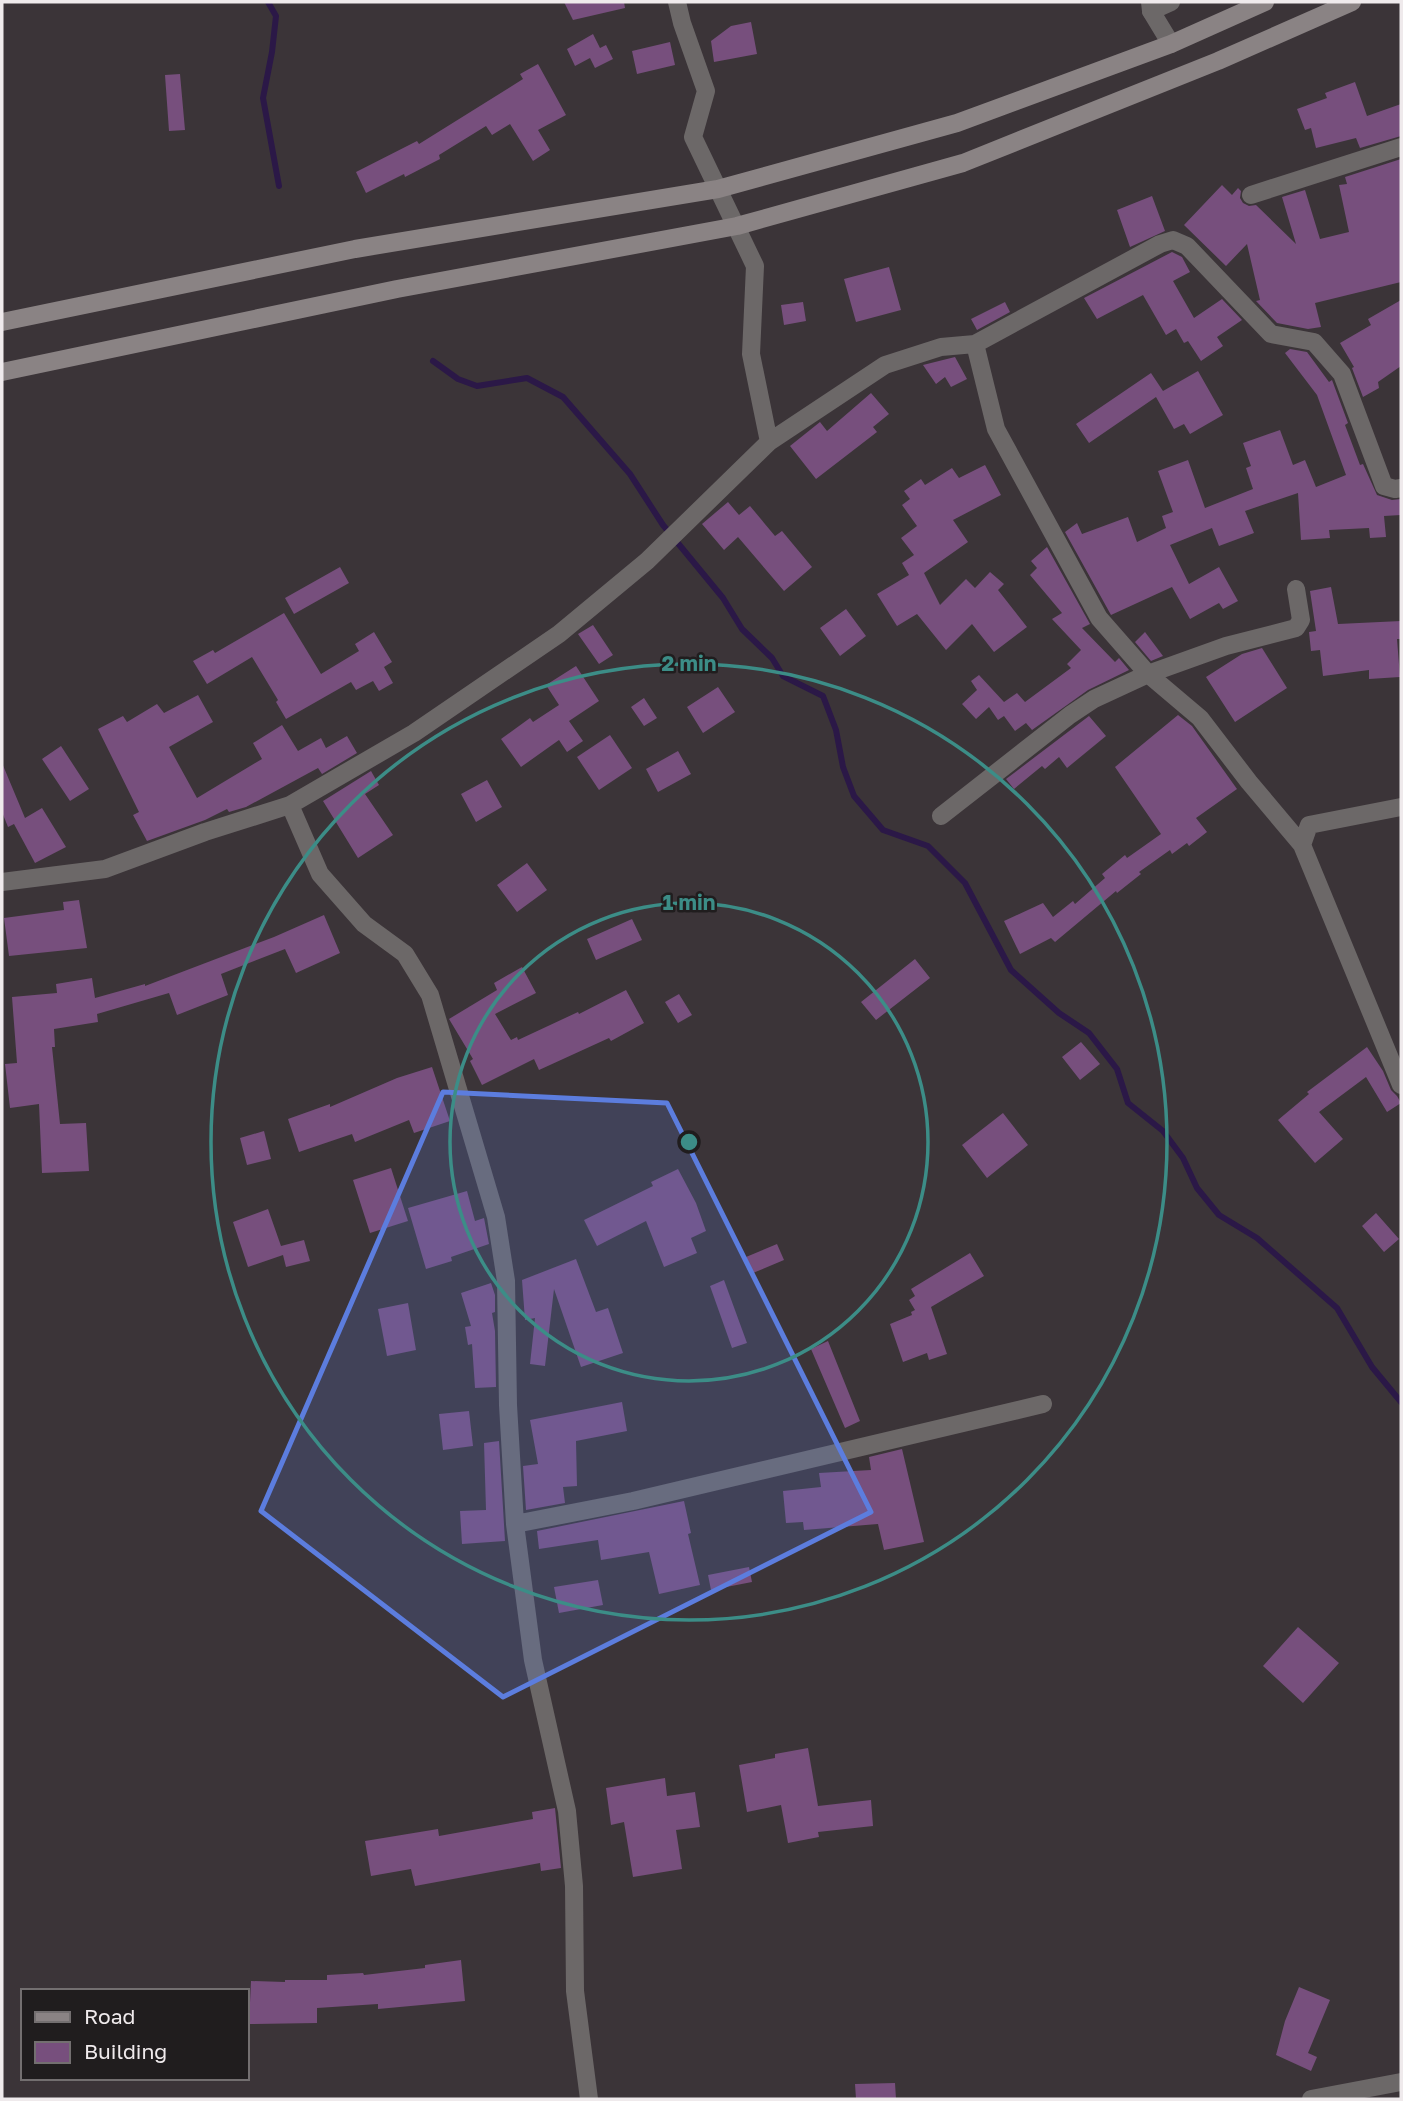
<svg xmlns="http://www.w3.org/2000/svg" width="1403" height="2101" viewBox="0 0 1403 2101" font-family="'Golos Text',sans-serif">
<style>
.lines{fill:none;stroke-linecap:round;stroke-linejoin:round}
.stream{stroke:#2b1847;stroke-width:6}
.building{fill:#774f7d}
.minor{stroke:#6c6868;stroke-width:18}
.tertiary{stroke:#6c6868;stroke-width:18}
.secondary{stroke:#8a8384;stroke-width:18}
.marked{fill:#5c7dde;fill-opacity:0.2;stroke:#5c7dde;stroke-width:5;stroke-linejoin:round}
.ring{fill:none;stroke:#3c8d87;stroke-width:3.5}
.centre{fill:#3c8d87;stroke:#201d1e;stroke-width:3.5}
.ring-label{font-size:21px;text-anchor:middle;font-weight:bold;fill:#3c8d87;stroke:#201d1e;stroke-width:5;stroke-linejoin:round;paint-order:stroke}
</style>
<rect width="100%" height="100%" fill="#3b3438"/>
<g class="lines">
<path class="stream" d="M268,2L276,16L272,52L263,98L279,186
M433,361L458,379L477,386L527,378L563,397L630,474L663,525L723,598L742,629L772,658L783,676L823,696L836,730L843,767L854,796L883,830L928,846L965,883L1011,970L1059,1013L1089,1033L1117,1069L1128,1103L1163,1131L1183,1158L1197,1188L1219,1215L1257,1238L1337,1308L1372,1367L1401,1402"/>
</g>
<path class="building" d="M564,2H624L625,8L573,20Z
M751,22L757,54L714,62L711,41L731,26Z
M593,34L600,48L606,45L613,59L595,68L590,58L575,66L567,49Z
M670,42L675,65L637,74L632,51Z
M538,64L566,115L538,130L550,150L533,161L510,124L492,135L486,126L439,155L440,159L405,177L404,174L366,193L356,172L417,141L419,144L523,79L520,74Z
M180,74L185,130L169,131L165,75Z
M1355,82L1367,116L1401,104V136L1360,148L1356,138L1316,148L1311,128L1305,130L1297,109L1327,98L1325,93Z
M1401,159V282L1315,303L1321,327L1308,329L1277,323L1256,301L1260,300L1247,244L1226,266L1184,225L1222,185L1232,195L1238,188L1241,191L1240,198L1243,203L1249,206L1256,205L1296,244L1282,197L1305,190L1320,239L1349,232L1339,185L1347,184L1345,177Z
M1152,196L1165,231L1130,247L1117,210Z
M1172,252L1182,257L1190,272L1173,281L1194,318L1222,299L1242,320L1217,337L1223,346L1201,361L1188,341L1184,343L1176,329L1166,335L1143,295L1097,319L1084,298Z
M889,267L901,310L856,322L844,279Z
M1401,300V366L1378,382L1379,388L1363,397L1352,368L1354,367L1340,343L1371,325L1368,319Z
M803,302L806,321L784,325L781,305Z
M1005,302L1010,312L977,330L971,319Z
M1290,349L1307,352L1329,382L1332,380L1348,423L1345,425L1360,465L1363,464L1377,495L1392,500L1401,499V515L1384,516L1386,537L1370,538L1369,528L1329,530L1330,538L1301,540L1298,493L1245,511L1254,533L1219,546L1212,528L1170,545L1189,584L1219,567L1238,601L1223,609L1219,603L1190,619L1172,587L1111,615L1065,532L1077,523L1082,534L1128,517L1137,542L1166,528L1162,516L1173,512L1158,471L1188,460L1205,508L1253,489L1246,468L1251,466L1243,443L1280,430L1293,465L1305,460L1316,487L1346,475L1317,395L1285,353Z
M955,357L967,379L951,387L945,377L936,384L923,365Z
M1198,371L1223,415L1190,434L1184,424L1174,429L1156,397L1089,443L1076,424L1151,373L1163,391Z
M871,393L889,414L873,427L877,432L816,479L790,446L820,422L827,431Z
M985,465L1001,495L953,520L968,542L924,573L940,605L966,579L975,588L990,572L1004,584L998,590L1027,627L994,652L972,624L946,650L917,614L897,626L877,594L909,575L902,563L914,555L901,538L917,526L902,505L910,499L904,491L921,479L925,485L952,468L959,478Z
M728,502L739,515L750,506L775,536L782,531L812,567L784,591L738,537L724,550L702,524Z
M1047,547L1090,624L1082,628L1115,662L1119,658L1129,670L1088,690L1032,730L1026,723L1015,731L1004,716L998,720L989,707L976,719L962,704L977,690L971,681L979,675L1004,702L1017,693L1025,702L1071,668L1067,664L1081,650L1052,619L1062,613L1030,575L1037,568L1031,561Z
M340,567L349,583L294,614L285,598Z
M1331,587L1338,624L1401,621V639H1397L1400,677L1369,679V670L1323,676L1320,650L1311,651L1309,632L1316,631L1310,591Z
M846,609L866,636L840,656L820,628Z
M284,613L321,674L359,651L355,644L374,632L392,662L384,667L393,683L379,691L373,681L356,690L351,682L286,719L276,702L278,700L252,657L207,684L193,661L213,650L215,653Z
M593,625L613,655L599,664L578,634Z
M1145,632L1163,656L1151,661L1135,642Z
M1262,648L1287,688L1235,722L1206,677L1242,654Z
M576,666L599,701L569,721L583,741L567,752L559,740L521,767L501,739L530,718L533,722L559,705L546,685Z
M718,687L735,712L703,733L687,707Z
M198,695L213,722L169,747L197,798L262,759L253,743L282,725L298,751L321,738L326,748L347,736L357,753L322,774L318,768L246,807L229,812L227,809L205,820L147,841L133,815L139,812L98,729L123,716L127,722L157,704L164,713Z
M644,698L657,718L644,726L631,707Z
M1178,715L1192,726L1237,789L1196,818L1207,832L1189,846L1187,843L1172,854L1170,850L1139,872L1141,874L1117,893L1116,891L1055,942L1051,938L1020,954L1004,921L1043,903L1053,917L1073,901L1075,904L1105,878L1102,874L1125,855L1127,858L1161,834L1115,767Z
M1089,716L1106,736L1067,768L1059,757L1045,769L1042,766L1014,789L1006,779Z
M610,735L632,768L599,790L577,757Z
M61,746L89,789L70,801L42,759Z
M678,751L691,774L658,792L646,769Z
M2,763L25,818L42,808L66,847L35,863L14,824L8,827L2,812Z
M371,771L379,785L365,794L393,835L358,858L323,801Z
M487,780L502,807L476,822L461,794Z
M527,863L547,890L517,912L497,885Z
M79,900L87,948L9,956L4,918L64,910L63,902Z
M324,915L340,953L296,973L285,949L221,974L228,995L177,1015L169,993L97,1014L98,1022L54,1029L55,1047H52L60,1124L86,1123L89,1171L42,1173L39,1104L10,1108L5,1064L17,1063L12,997L57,993L56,984L92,978L95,998L145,984V986L274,937Z
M632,919L642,940L596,960L587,939Z
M915,959L930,978L876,1020L861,1002Z
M522,967L536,993L495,1014L511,1040L517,1037L518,1040L578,1012L579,1014L626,990L644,1023L611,1041L609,1038L539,1070L534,1059L482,1085L470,1061L473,1059L449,1019L497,990L494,983Z
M679,994L692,1015L678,1023L665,1002Z
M1081,1042L1100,1064L1080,1080L1062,1057Z
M1367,1047L1383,1071L1391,1090L1397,1096L1401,1103L1387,1112L1366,1077L1319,1112L1343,1139L1315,1163L1278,1120L1309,1094L1307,1092Z
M432,1067L450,1121L414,1133L409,1120L355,1142L352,1134L299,1152L288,1119L330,1104V1107L397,1078Z
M1003,1113L1028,1145L987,1178L962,1145Z
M264,1131L271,1159L247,1165L240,1138Z
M391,1168L408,1221L370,1233L353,1180Z
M678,1169L696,1203L706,1231L691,1238L697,1253L664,1267L646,1221L597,1246L584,1220L653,1186L651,1182Z
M467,1191L475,1221L484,1218L489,1244L451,1257L452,1261L426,1269L408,1208Z
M268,1209L281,1246L304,1240L310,1261L286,1267L283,1255L248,1267L233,1222Z
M1376,1213L1399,1239L1384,1252L1362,1226Z
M777,1244L784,1260L753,1273L746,1257Z
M970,1253L984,1276L931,1307L947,1354L929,1360L927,1353L903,1362L890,1324L912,1315L911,1312L915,1310L909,1300L915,1296L911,1289Z
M576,1259L596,1312L608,1308L623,1353L581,1367L554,1289L545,1366L530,1364L535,1318L525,1320L522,1280Z
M724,1280L747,1343L732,1348L710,1286Z
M491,1283L495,1295V1312L492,1313L495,1331L496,1387L475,1388L472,1344L468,1345L465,1327L471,1326L461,1293Z
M408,1303L416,1350L387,1356L378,1309Z
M828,1341L860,1421L845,1428L811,1349Z
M622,1402L627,1431L576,1441L577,1486L563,1487L565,1503L526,1510L523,1466L538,1464L530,1420Z
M469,1411L473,1446L443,1450L439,1414Z
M499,1441L505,1541L462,1544L460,1511L486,1510L484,1443Z
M902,1449L924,1542L884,1550L878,1524L804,1530L803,1522L786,1523L783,1491L821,1487L819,1473L871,1470L869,1457Z
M684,1501L691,1533L688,1534L700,1585L659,1594L649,1552L601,1560L598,1540L539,1549L537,1531Z
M749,1567L752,1582L711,1590L708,1575Z
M598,1580L603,1605L559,1613L554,1587Z
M1298,1627L1339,1663L1303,1703L1263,1666Z
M808,1748L818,1806L871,1800L873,1826L818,1832L819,1837L788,1843L781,1805L747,1812L739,1765L775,1758V1754Z
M665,1778L667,1796L695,1792L700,1827L676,1830L682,1869L633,1877L624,1822L611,1825L606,1788Z
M555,1808L561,1868L541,1871L540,1863L415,1886L411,1869L371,1876L365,1841L438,1829L439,1836L533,1819L532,1812Z
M461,1960L465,2001L378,2009V2004L317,2008V2023L249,2024L251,1981L285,1982V1980H327V1975L363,1973L364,1975L425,1968V1965Z
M1299,1987L1330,2000L1308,2053L1317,2057L1311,2071L1276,2055L1285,2021Z
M895,2083L896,2099H856L855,2084Z"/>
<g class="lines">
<path class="minor" d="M677,2L682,23L706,91L693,137L755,266L751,354L769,442
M1151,11L1171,2
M1251,195L1401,147
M975,344L996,429L1099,618L1148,674L1200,718L1249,782L1302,845L1401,1085
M290,805L320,874L364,924L405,954L430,995L496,1217L506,1281L508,1405L515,1524L533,1660L567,1811L574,1886L575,1991L589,2099
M941,816L1070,715L1094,699L1148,674L1226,646L1296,628L1301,620L1296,589
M1302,845L1309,825L1401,807
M2,882L105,869L205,832L290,805L414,733L559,634L647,561L769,442L885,365L941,347L975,344L1160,244L1173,240L1187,246L1271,334L1314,342L1342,374L1384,486L1395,489L1401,488
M515,1524L633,1501L1043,1404
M1311,2099L1401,2082"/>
<path class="tertiary" d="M1150,2L1151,11L1171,44"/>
<path class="secondary" d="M2,322L355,249L718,189L957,123L1171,44L1265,2
M2,372L397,289L737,226L963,163L1218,61L1352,2"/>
</g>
<path class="marked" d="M443,1092L667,1103L871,1512L503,1697L261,1511Z"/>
<g class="ring">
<circle cx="689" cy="1142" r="239"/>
<circle cx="689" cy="1142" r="478"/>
</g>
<circle cx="689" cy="1142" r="10" class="centre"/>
<g class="ring-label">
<text x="689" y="671">2 min</text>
<text x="689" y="910">1 min</text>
</g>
<rect width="1403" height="2101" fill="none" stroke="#efeaec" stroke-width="7"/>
<rect x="21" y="1989" width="228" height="91" fill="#201d1e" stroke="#736f70" stroke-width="2"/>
<rect x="35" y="2012" width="35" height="10" fill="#8a8384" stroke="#736f70" stroke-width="2"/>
<text x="84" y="2024" font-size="21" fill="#efeaec">Road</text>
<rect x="35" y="2042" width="35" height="21" fill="#774f7d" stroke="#736f70" stroke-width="2"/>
<text x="84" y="2059" font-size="21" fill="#efeaec">Building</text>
</svg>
